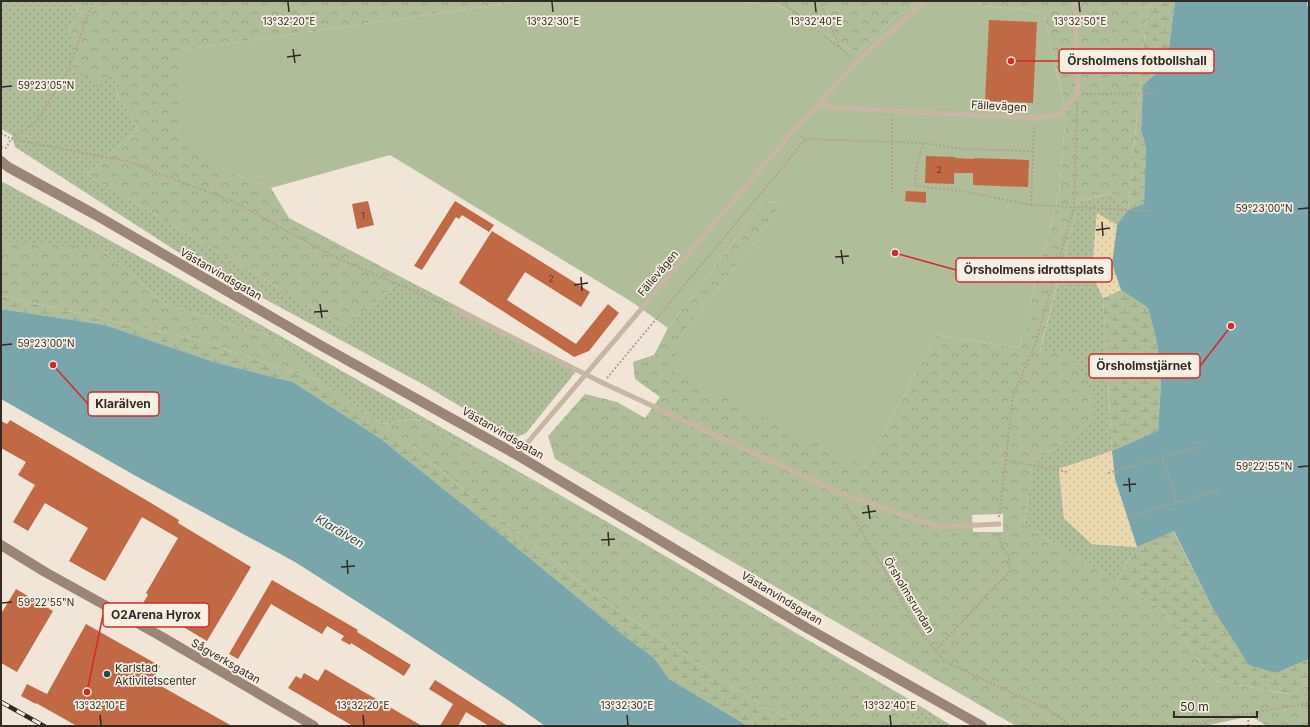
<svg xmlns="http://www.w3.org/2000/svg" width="1310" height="727" viewBox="0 0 1310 727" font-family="Inter,sans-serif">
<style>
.grass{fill:url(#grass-dots)}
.forest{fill:url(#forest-crowns);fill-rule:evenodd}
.wetland{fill:url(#wetland-marsh)}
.sand{fill:url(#sand-dots)}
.pitch{fill:#afbe98}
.water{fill:#78a6ab}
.building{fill:#c16944}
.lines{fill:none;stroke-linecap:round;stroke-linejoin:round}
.path{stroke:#b2a08f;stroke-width:2;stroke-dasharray:2 2;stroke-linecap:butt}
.lane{stroke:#c7b6a4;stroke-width:5}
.secondary{stroke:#9a8576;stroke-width:10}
.rail-casing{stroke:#322a25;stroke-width:4.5}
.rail{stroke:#f8efe3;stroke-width:3;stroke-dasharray:9;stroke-linecap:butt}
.ticks{fill:none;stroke:#322a25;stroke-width:1.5}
.poi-dot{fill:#1d4c52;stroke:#f8efe3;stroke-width:1.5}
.labels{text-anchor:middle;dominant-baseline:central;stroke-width:3.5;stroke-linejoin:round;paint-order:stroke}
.number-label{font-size:9px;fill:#563a2d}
.street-label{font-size:11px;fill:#322a25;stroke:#f8efe3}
.poi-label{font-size:11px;fill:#322a25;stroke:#f8efe3;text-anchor:start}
.water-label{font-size:12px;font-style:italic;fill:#1d4c52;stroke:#f8efe3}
.ticks-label{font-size:10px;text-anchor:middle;fill:#322a25;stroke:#f8efe3;stroke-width:3.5;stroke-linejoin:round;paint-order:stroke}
.leader{fill:none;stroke:#d62828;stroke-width:1.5}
.callout-dot{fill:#d62828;stroke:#f8efe3;stroke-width:1.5}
.callout{fill:#f8efe3;stroke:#d62828;stroke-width:1.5}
.callout-label{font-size:12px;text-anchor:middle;font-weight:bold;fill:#322a25}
</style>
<defs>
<pattern id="grass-dots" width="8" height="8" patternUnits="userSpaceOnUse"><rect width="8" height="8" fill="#afbe98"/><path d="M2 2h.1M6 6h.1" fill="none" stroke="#97a383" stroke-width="1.8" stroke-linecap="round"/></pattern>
<pattern id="forest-crowns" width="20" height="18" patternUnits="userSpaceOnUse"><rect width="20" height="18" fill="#afbe98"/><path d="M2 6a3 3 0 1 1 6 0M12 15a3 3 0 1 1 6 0" fill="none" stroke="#97a383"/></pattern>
<pattern id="wetland-marsh" width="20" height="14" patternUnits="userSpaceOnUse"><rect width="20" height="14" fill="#afbe98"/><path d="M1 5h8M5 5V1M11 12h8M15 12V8" fill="none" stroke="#97a383"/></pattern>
<pattern id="sand-dots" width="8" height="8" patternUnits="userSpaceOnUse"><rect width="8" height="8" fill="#ebd9ae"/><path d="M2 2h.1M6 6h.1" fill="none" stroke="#caba96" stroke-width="1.8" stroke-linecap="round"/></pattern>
</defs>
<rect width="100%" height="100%" fill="#f0e5d7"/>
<path class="grass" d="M1,1H39L42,2L43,1H73L79,13L69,30L114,74L118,99L129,112L138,130L86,174L345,327L403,278L578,369L526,433L514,438L426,386L181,254L15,147L12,135L1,129Z
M1,181L173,275L604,520L414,419L383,424L317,380L273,337L167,305L101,248L1,253Z
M1113,193L1128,210L1117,225L1097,214L1092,273L1103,298L1112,451L1059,469L1064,518L1092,544L1137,547L1116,581L1024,524L1033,460L1062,445L1040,351L1079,201Z
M917,704L952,726H911Z"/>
<path class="forest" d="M73,1H524L182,50L224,170L271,188L289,218L403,278L345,327L86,174L138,130L129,112L118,99L114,74L98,86L75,68L69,30L79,13Z
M735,1H920L895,17L857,54L780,6Z
M977,1H1148L1128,210L1112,193L1079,201L1040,350L1068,354L1089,381L1093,420L1062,445L1033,460L1024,524L1160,608L1215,681L1289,694L1309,685V726H1267L1251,716L1205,726H1016L555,459L548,436L585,394L617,402L645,418L660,397L635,379L633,362L654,355L668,328L764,202L784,203L679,339L865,467L936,335L1019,348L1059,193L1066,111L1043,12L983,6ZM1003,514V532H973L972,515Z
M8,242L101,248L167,305L273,337L317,380L198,340L1,296V253Z
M414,419L604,520L917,704L911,726H800L742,693L595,594L383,424Z"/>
<path class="wetland" d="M1148,1H1175L1167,63L1143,85L1141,131L1146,146L1144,205L1128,210Z
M1121,290L1148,308L1157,343L1161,384L1158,432L1112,451L1103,298Z
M1,296L198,340L317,380L383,424L595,594L742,693L800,726H748L669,679L654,658L622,634L510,542L381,439L293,382L214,362L105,325L1,309Z
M1173,530L1212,607L1276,673L1309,659V685L1290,694L1215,681L1160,608L1116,581L1137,547Z"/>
<path class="sand" d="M1097,213L1117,225L1112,264L1121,290L1103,298L1092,273Z
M1112,451L1115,479L1137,547L1092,544L1064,518L1059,469Z"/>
<path class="pitch" d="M524,1H735L780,6L857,54L895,17L920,1H977L983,6L1043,12L1066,112L1059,193L1028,313L1026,336H1022L1019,348L936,335L865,467L672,371L679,339L784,203L764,202L668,328L632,302L390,155L271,188L224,170L183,137L182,50Z"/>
<path class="water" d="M1175,1H1307L1309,16V659L1276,673L1249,665L1212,607L1174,531L1137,547L1115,479L1112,451L1158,431L1161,384L1157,343L1148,308L1121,290L1112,264L1117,225L1128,210L1144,204L1146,146L1141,131L1143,85L1167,63Z
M1,309L105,325L214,362L293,382L381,439L510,542L622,634L654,658L669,679L748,726H545L511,702L389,622L295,562L134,475L1,399Z"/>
<path class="building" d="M989,20L1037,22L1033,103L985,101Z
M926,156L955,157V158L974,159V158L1029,160L1028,187L973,185V173H954V184L925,183Z
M906,191L926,192V203L905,201Z
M368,201L374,225L357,229L352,204Z
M455,201L494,225L489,232L462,215L459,219L456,217L422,270L414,266Z
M492,231L590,292L581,307L525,272L507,300L576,344L608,304L619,313L589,351L574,357L459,283Z
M10,420L151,503L179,520L178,523L251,567L207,641L143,603L148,595L146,593L178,538L142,517L105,581L69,561L88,528L45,503L28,531L13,522L35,485L18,475L26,462L1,448V421L7,424Z
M272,580L358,630L357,632L411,665L404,676L351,643L350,645L341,640L344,636L327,626L322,634L271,604L238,659L229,654Z
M16,589L53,611L17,672L1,663V614Z
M86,624L160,666L152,681L232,726H77L36,703V704L21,696L27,684L47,694Z
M325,669L422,726H353L288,688L296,676L301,679L304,673L318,681Z
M435,680L508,726H489L466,712L458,726H440L453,704L429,689Z"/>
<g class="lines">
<path class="path" d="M780,1L851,57
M819,1L840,47
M1086,94L1156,93
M892,119V194
M1,133L11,139L126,161L232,201L335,257L448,306
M800,136L806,139L923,143L964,149L1033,151
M923,143L917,165L915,186L962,191L1031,205L1151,211
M1,147L6,148L11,139L37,121L68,71L93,1
M1031,205L1034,126
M607,378L806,139
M1162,459L1177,502
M1006,460L1067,472
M1108,473L1203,446
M846,504L915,625L944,661L1049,710L1072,726
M1132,516L1218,490
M999,517L1013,396L1036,342L1074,207L1077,106
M935,651L965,619L991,590L1008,574L1010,568L1009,557L1001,546L999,532
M1179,726L1309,703
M1248,726L1249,714"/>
<path class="lane" d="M817,106L891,111L1035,118L1059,115L1078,94L1075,1
M455,309L603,383L840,493L938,527L999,524
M517,455L792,132L817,106L857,61L926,1"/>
<path class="secondary" d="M1,161L8,167L94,214L320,345L517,455L807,628L982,726
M1,545L45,572L157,634L314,726"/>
<g class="rail-casing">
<path id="rail" d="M1,702L44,726"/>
</g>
<use href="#rail" class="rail"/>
</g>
<path class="ticks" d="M288,2L289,12M552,2L553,12M815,2L816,12M1079,2L1080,12M293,49L295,63M287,57L301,55M2,87L12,86M1298,209L1308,208M1102,222L1103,236M1096,230L1110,228M841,250L843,264M835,257L849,256M581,277L582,291M574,285L588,283M320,304L322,318M314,312L328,311M2,345L12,344M1298,467L1308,466M1129,478L1130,492M1123,485L1136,484M868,505L870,519M862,513L876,511M608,532L609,546M601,540L615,539M347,560L348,574M341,567L355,566M2,603L12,602M100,715L101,725M363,715L364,725M627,715L628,725M890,715L891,725"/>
<circle class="poi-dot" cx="107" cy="674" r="4"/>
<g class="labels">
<g class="number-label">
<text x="939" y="169">2</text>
<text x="363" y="215">1</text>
<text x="551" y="278">2</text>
</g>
<g class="street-label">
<text transform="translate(999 106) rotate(3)">Fällevägen</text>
<text transform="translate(658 273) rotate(-50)">Fällevägen</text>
<text transform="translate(221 274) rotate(30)">Västanvindsgatan</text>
<text transform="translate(503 433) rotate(30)">Västanvindsgatan</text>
<text transform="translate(909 595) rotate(59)">Örsholmsrundan</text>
<text transform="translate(782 598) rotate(31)">Västanvindsgatan</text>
<text transform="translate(226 661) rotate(30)">Sågverksgatan</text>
</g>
<g class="poi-label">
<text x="115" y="668">Karlstad<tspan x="115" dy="13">Aktivitetscenter</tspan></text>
</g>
<g class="water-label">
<text transform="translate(340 531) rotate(30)">Klarälven</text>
</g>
</g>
<g class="ticks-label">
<text x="289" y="25">13°32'20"E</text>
<text x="553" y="25">13°32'30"E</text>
<text x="816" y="25">13°32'40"E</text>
<text x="1080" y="25">13°32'50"E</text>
<text x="46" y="89">59°23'05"N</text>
<text x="1264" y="212">59°23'00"N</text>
<text x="46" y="347">59°23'00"N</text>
<text x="1264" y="470">59°22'55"N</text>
<text x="46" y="606">59°22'55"N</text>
<text x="100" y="709">13°32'10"E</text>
<text x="363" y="709">13°32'20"E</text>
<text x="627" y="709">13°32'30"E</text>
<text x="890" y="709">13°32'40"E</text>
</g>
<path class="leader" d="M1011 61L1059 61M895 253L956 270M1231 326L1200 366M53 365L88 404M87 692L103 615"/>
<g class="callout-dot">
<circle cx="1011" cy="61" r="4"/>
<circle cx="895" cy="253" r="4"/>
<circle cx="1231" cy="326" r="4"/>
<circle cx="53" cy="365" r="4"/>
<circle cx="87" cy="692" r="4"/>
</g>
<g class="callout">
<rect x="1059" y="49" width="155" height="24" rx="4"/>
<rect x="956" y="258" width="156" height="24" rx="4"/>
<rect x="1089" y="354" width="111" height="24" rx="4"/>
<rect x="88" y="392" width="71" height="24" rx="4"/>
<rect x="103" y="603" width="106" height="24" rx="4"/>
</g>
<g class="callout-label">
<text x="1137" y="65">Örsholmens fotbollshall</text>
<text x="1034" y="274">Örsholmens idrottsplats</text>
<text x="1144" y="370">Örsholmstjärnet</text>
<text x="123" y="408">Klarälven</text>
<text x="156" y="619">O2Arena Hyrox</text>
</g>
<rect width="1310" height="727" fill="none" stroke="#322a25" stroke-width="4"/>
<path d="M1174 711v6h83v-6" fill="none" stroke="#322a25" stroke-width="2"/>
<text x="1180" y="711" font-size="12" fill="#322a25" stroke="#f8efe3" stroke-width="3" paint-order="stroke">50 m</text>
</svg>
